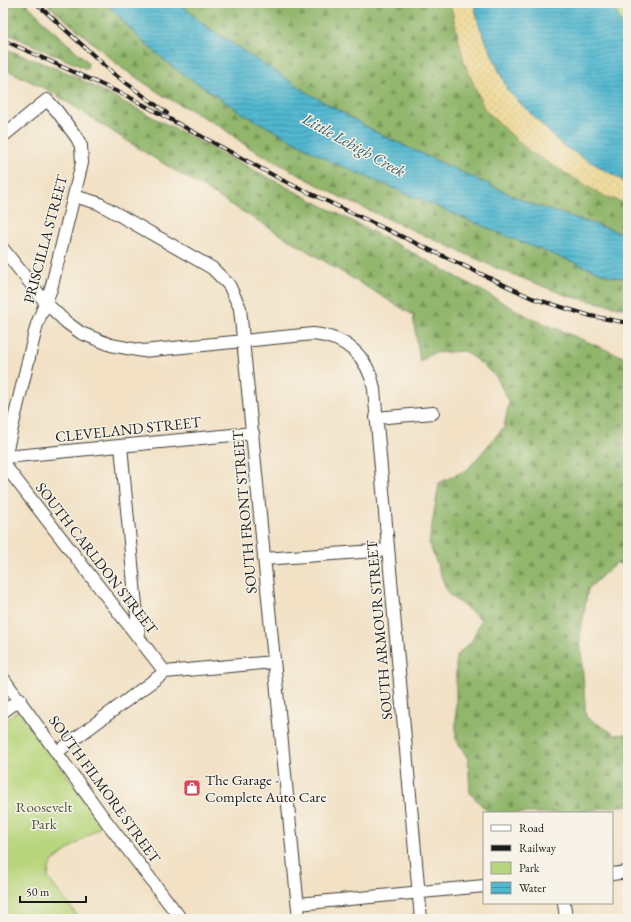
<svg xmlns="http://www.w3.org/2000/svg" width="631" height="922" viewBox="0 0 631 922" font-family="'EB Garamond',serif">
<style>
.forest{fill:url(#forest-firs);stroke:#566944}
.sand{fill:url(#sand-dots);stroke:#857b5d}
.green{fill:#b7d57c;stroke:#6a784c}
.water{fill:url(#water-rules);stroke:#366a76}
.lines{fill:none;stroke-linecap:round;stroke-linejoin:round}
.minor-casing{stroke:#3c3a35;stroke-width:14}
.minor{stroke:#fff;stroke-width:12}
.rail-casing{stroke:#1c1c1c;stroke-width:4}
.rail{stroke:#f7f3e8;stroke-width:2.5;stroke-dasharray:8;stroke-linecap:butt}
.labels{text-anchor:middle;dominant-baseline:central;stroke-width:3;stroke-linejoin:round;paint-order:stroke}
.street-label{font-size:15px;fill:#1c1c1c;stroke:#f7f3e8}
.poi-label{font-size:15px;fill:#1c1c1c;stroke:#f7f3e8;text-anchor:start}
.park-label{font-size:15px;fill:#4a5439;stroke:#f7f3e8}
.water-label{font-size:16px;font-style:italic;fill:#315a64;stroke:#f7f3e8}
</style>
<defs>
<pattern id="forest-firs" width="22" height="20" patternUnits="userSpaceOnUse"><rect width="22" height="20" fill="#91b66c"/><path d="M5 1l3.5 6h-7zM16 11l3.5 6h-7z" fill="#769358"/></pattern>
<pattern id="sand-dots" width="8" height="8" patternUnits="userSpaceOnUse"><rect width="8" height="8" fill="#eeda9e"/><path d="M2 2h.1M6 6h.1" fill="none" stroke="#ccba88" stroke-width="1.8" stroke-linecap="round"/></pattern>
<pattern id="water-rules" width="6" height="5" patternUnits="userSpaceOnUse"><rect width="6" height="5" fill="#51b8d0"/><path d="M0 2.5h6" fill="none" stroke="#4295a8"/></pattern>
</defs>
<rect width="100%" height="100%" fill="#f7f3e8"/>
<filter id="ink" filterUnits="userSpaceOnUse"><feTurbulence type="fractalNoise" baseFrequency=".025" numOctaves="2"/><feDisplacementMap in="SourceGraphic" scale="8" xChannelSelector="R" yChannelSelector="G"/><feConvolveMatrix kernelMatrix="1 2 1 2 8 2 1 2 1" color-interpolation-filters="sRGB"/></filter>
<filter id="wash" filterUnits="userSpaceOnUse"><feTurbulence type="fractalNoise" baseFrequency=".012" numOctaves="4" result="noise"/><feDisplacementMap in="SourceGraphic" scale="16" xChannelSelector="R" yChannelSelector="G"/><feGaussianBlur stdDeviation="0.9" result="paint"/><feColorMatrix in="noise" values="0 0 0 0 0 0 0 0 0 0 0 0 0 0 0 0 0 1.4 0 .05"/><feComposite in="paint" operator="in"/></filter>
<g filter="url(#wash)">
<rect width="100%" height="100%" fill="#f2e1c5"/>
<path class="forest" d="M3,3H26L50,28L85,59L88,64L87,69L3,32Z
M46,3H106L139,38L174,68L242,113L332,162L523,243L610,276L628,279V309L568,296L499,269L344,199L248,147L220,126L164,96L122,68Z
M180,3H450L464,62L604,196L628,204V235L531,204L381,135L308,93L250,55L201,23Z
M3,48L68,73L417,255L531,318L628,359V565L616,563L588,589L580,636L586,717L616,735L628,734V805L570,813H489L470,793L468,759L456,739V656L472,641L481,619L448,594L429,543L439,483L468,469L504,427L509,402L497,378L482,364L464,351L433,353L420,362L413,315L146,153L50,91L3,68Z"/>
<path class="sand" d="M450,3H474L479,25L508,91L622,180L628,181V204L604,196L530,152L485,110L464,62Z"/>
<path class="green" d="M612,3H628V37L613,6Z
M19,710L103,824L53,861L49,868L48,878L80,919H3V722Z"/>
<path class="water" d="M106,3H180L201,23L250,55L308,93L381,135L531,204L628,235V279L610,276L523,243L332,162L242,113L174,68L139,38Z
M474,3H612L628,37V181L622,180L563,146L508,91L479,25Z"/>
</g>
<g filter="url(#ink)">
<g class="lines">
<g class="minor-casing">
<path id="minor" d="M3,136L47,100L57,111L77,138L81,146L82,163L51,289L37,324L3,465
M74,196L98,203L212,268L229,285L240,308L299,919
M3,249L46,303L66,322L81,333L111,345L143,351L313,334C346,337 368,356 374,389L421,919
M376,418L433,413
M121,446L139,638
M6,457L253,433
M3,463L165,672
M264,559L388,550
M3,678L103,817L181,919
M3,712L20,699
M57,752L165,672L273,662
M612,874L628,872
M564,903L566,919
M298,904L484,886"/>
</g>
<use href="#minor" class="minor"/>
<g class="rail-casing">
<path id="rail" d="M36,3L114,74L167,113
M3,40L129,97L282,180L532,298L591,316L628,323"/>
</g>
<use href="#rail" class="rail"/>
</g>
</g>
<defs>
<g id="shop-square" transform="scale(0.9)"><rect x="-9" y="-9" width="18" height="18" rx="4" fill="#d1495b" stroke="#f7f3e8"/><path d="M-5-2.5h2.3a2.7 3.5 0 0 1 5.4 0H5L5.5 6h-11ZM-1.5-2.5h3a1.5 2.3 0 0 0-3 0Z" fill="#fff"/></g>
</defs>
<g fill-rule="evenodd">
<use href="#shop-square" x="192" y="788"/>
</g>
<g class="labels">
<g class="street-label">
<text transform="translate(45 239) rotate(-75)">PRISCILLA STREET</text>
<text transform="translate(128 429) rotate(-6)">CLEVELAND STREET</text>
<text transform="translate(244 512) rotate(-95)">SOUTH FRONT STREET</text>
<text transform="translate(97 558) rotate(52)">SOUTH CARLDON STREET</text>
<text transform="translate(379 630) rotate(-95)">SOUTH ARMOUR STREET</text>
<text transform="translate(105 789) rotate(54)">SOUTH FILMORE STREET</text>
</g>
<g class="poi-label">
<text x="205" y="779">The Garage -<tspan x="205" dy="17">Complete Auto Care</tspan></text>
</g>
<g class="park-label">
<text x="44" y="806">Roosevelt<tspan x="44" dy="17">Park</tspan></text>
</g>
<g class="water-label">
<text transform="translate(354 145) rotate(29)">Little Lehigh Creek</text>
</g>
</g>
<rect width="631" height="922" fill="none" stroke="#f7f3e8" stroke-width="16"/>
<rect x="483" y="812" width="130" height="92" fill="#f7f3e8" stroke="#9f9d96"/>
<rect x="491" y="825" width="20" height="6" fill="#ffffff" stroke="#9f9d96"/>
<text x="519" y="832" font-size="12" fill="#1c1c1c">Road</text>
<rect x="491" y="845" width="20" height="6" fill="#1c1c1c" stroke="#9f9d96"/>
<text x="519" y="852" font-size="12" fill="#1c1c1c">Railway</text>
<rect x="491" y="862" width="20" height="12" fill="#b7d57c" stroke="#9f9d96"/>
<text x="519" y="872" font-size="12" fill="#1c1c1c">Park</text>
<rect x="491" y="882" width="20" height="12" fill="url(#water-rules)" stroke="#9f9d96"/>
<text x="519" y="892" font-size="12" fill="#1c1c1c">Water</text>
<path d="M20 896v6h66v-6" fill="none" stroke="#1c1c1c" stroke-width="2"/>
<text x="26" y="896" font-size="12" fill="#1c1c1c" stroke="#f7f3e8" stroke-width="3" paint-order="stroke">50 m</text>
</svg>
